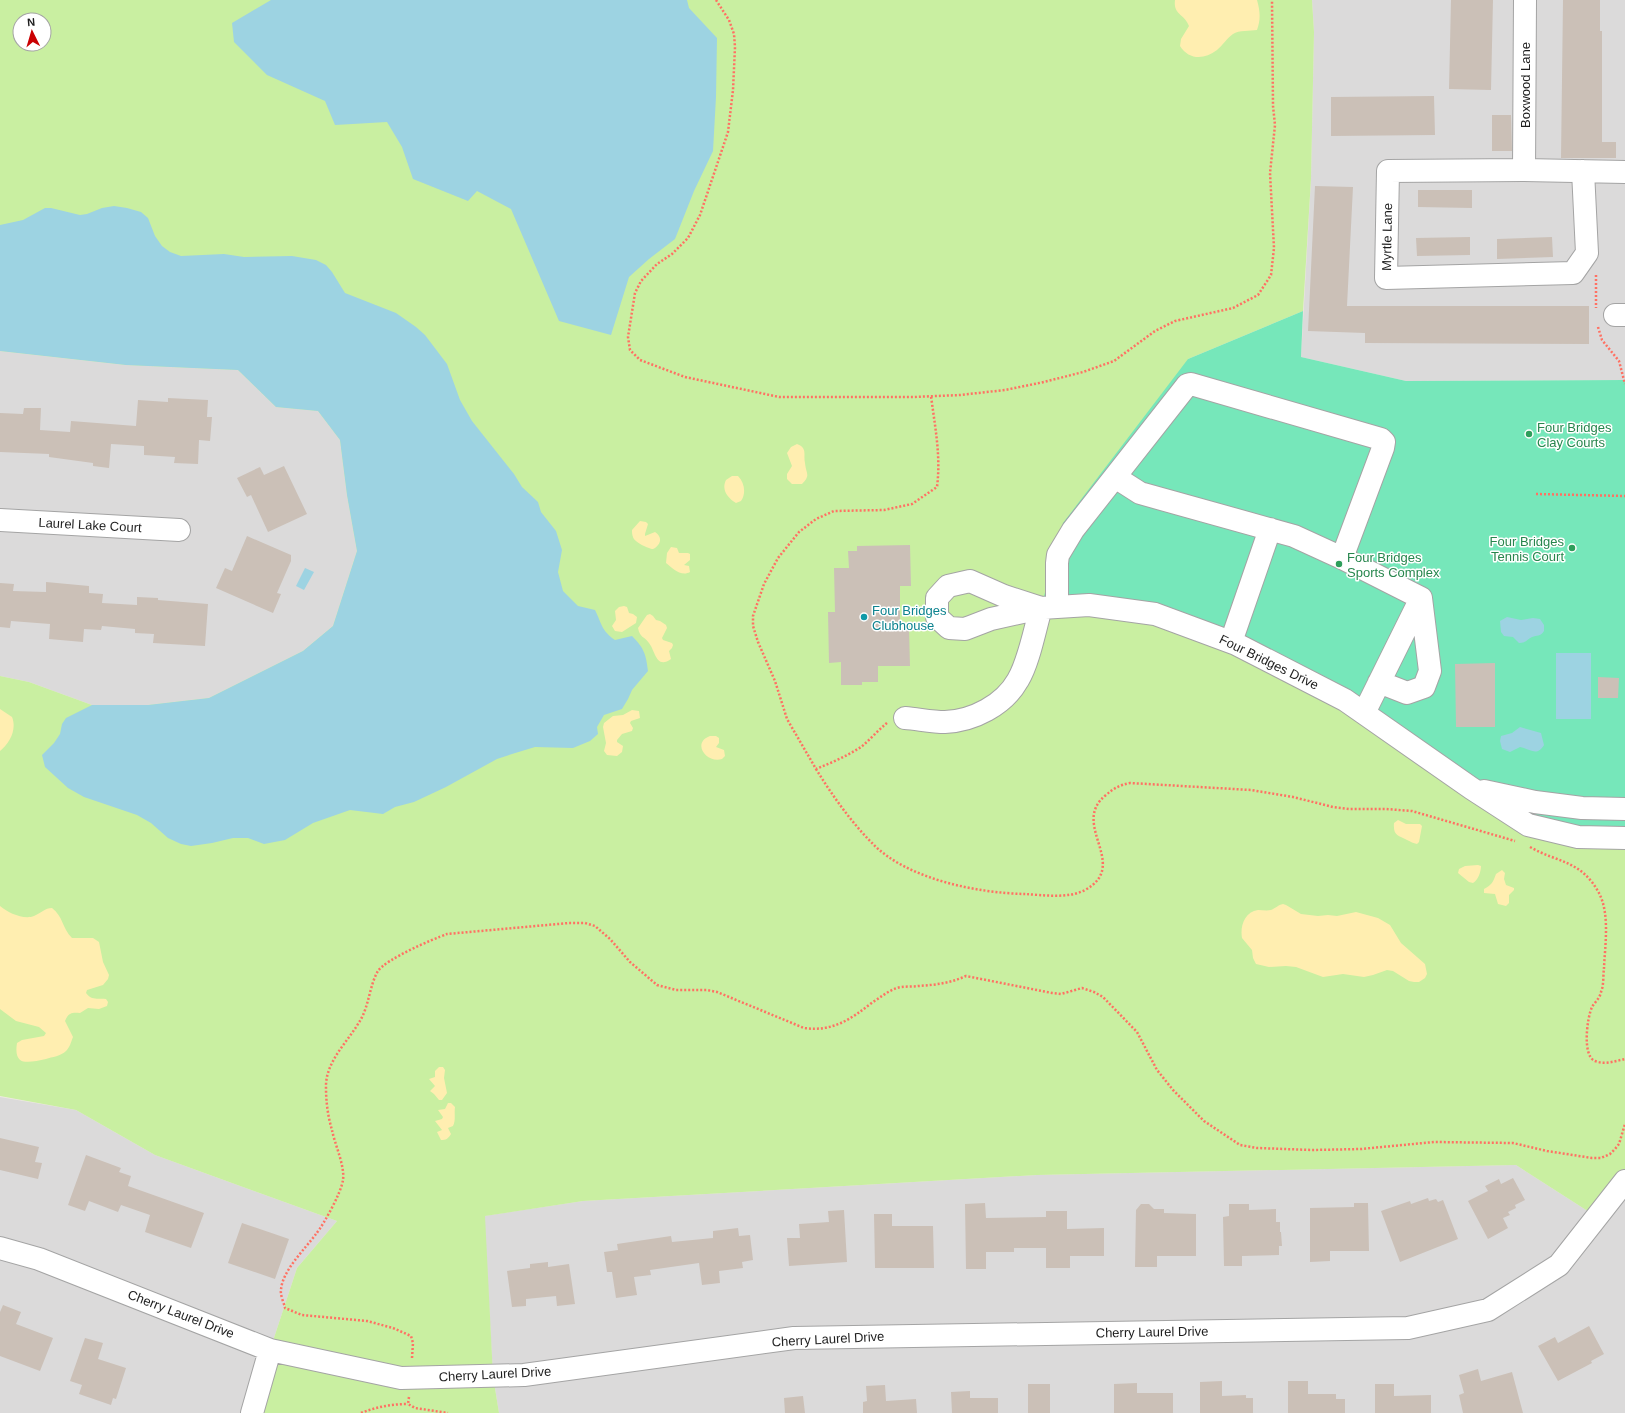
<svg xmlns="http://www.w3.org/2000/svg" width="1625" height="1413" viewBox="0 0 1625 1413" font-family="Helvetica,sans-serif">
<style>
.residential{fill:#dbdada}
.grass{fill:#c9efa1;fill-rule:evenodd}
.sand{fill:#ffeeb0}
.pitch{fill:#76e7ba}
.water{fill:#9dd3e2}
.building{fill:#cbc0b7}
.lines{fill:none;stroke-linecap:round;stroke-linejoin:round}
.minor-casing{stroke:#a4a4a4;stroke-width:24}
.path{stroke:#ff7163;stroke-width:2.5;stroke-dasharray:2 2;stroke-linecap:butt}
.minor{stroke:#fff;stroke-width:22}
.leisure-dot{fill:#2e9e5b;stroke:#fff;stroke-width:1.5}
.culture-dot{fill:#0f9aa8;stroke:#fff;stroke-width:1.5}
.labels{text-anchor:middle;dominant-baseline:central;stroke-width:3;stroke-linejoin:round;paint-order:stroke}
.street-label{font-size:13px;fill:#1d1d1d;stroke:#fff}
.leisure-label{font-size:13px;fill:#27864d;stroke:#fff;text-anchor:start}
.culture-label{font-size:13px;fill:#0d838f;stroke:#fff;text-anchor:start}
</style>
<rect width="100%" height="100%" fill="#efeae1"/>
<path class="residential" d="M1312,0H1625V380L1406,381L1301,357L1311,179L1314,32Z
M0,351L126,365L238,370L276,407L318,411L340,440L347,495L357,551L333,626L303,651L209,698L148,705H92L29,682L0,676Z
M0,1097L76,1110L155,1155L337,1221L297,1268L270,1350L252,1413H0Z
M1516,1165L1597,1217L1625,1181V1413H499L493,1376L484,1216L583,1201L1037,1175Z"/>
<path class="grass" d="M0,0H1312L1314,32L1311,179L1303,311L1188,359L1155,614L1625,838V1181L1597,1217L1516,1165L1037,1175L583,1201L485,1216L493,1376L499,1413H252L270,1350L297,1268L337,1221L155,1155L76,1110L0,1096V676L29,682L92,705H148L209,698L303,651L333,626L357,551L347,495L340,440L318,411L276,407L238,370L126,365L0,351ZM20,20H44V44H20Z"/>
<path class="sand" d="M1175,0H1257C1260,11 1261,19 1257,30C1250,31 1239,30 1233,34C1227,38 1223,45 1217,50C1204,60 1189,60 1180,46L1181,39L1189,26C1185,14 1173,15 1175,0Z
M797,444C808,448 803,455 805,463C806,474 811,475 802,484H792L787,479V474L792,466L787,453L791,447Z
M732,476H738C745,483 746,494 741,501L736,503C728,498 721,490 726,480Z
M640,521L646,522L648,524L645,534V536L655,532C663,537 661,545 653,549C649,549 634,542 633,537C632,535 632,532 632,530Z
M671,547L677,548L679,553H688L690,554V560L684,565L689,566L690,572C681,577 672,568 666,563L667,553Z
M624,606L627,607L629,613L633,614L637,617L636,623L622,632L615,631L612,626L616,620L615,611L619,607Z
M650,614L653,616L656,620L660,621L666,625L667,628L662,638L663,640L672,643L673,645L672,648L669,651L671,659C656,670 655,650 649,643C644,636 640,638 638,628L647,615Z
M0,709L12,717C17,729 10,743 0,751Z
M632,710L639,711L640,718L631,721L630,723L633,728L632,731L622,734L617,740V742L623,746L622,752L617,756L607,755L604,751L606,743L603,727L604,723L613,716L623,715Z
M710,736H716L719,738V743L716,747L724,750L725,756L722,759C707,764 691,743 710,736Z
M1398,820L1406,824H1420L1422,826L1419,842L1417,844C1413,843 1411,842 1407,840C1398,835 1393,836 1394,823Z
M1478,865L1481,866C1481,872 1478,880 1473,883L1469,882L1458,873L1459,869L1465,866Z
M1502,870L1505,873L1504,879L1506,885L1514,888V890L1509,895V903L1506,906L1498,904L1495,894L1484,893V889C1492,885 1493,882 1496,874Z
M1283,904L1286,905L1301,914L1318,916L1328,915L1337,916L1356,912L1378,918L1390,925L1401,943L1425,964L1427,974L1425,978L1419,982H1414L1409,981L1393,971L1387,970L1373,975L1364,977L1343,974L1323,977L1296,967L1286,966L1269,967L1256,964L1253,958L1252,950L1242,938C1240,927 1244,912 1258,910C1262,910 1267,911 1271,910C1276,908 1278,905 1283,904Z
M0,906C8,913 24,920 34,916C41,913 45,908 52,908C63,916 62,928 72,938H93L99,942L103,962L109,975L108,979L103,985L87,990L86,993C92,1001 98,998 106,999L108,1002L107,1006L99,1009L88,1008L80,1013C72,1012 68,1013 65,1021L73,1037C71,1042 70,1047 66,1051C61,1056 52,1057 46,1059C30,1062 13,1068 17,1043L22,1040L44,1036L46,1033L39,1027L16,1021L0,1009Z
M439,1067H443L445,1070L444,1078L447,1093L442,1100H439L434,1094L430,1091L435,1086L429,1079L435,1077V1071Z
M448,1103H451L455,1107C454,1114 456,1120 453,1126L448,1128L451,1134C448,1139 446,1140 441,1140L437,1132L442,1130L435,1121L442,1119L443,1117L438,1110L445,1109Z"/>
<path class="pitch" d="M1303,311L1301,357L1406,381L1625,380V838L1528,825L1345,700L1155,614L1041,608L1063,523L1188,359Z"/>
<path class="water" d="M271,0H687L689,8L717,38L716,97L713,151L694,191L675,239L649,259L629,277L611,335L559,321L511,209L477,191L468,201L413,179L402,147L387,122L335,125L325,101L267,75L234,42L232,23Z
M114,206L127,208L141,212L148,218L155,236L162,246L170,252L181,256L224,254L244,257L292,256L316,260L326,265L332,272L345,293L396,313L416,327L425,335L447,364L460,400L472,421L514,474L522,487L538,502L541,512L556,531L562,550L558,572L563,591L578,606L595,610C602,624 601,630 615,640L632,636C644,648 646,654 648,671L632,690L628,699L622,709L604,715L597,727L598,734L590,741L573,748L535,747L512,754L497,759L446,787L414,802L395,807L383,814L350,810L313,823L285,840L264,844L248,838H233L212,843L191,846L181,844L168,838L151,823L137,815L84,797L68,788L45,767L42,755L54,743L60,734L62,724L66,718L92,705H148L209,698L303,651L333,626L357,551L347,495L340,440L318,411L276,407L238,370L126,365L0,351V225L23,220L45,208H51L80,215L87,214L102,208Z
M305,568L314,572L304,590L296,586Z
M1507,617L1521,620L1533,618L1540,619L1544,625V631C1540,637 1537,635 1532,637C1526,640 1526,643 1519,643L1513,637L1504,636L1501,632L1500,621Z
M1556,653H1591V719H1556Z
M1520,727L1541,733L1544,745C1537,757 1530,749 1520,747L1510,752L1502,749L1500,741L1501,736L1512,733Z"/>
<path class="building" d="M1451,0H1493L1491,90L1449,89Z
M1563,0H1600V31H1602V142H1616V158H1561Z
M1434,96L1435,135L1331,136V97Z
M1492,115H1511L1512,151H1492Z
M1315,186L1353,187L1347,306H1589V344L1365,343V333L1308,331Z
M1418,190H1472V208L1418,207Z
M1470,237V255L1417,256L1416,238Z
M1552,237L1553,257L1497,259V239Z
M168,398L208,400L207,417H212L210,441L199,440L198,464L174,463L175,457L144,455V446L111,444L109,468L93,466V463L49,457V454L0,452V413L23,414L24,408H41L40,430L70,432L71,421L136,426L138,400L168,402Z
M284,466L307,514L268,532L251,495L247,497L237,478L260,467L264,475Z
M247,536L291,555V561L277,593L281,594L273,613L216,588L225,568L232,571Z
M910,545L911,586H900V628H909L910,666H878V682H862V685H841V662L829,663L828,612H835L834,568H849L848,551H857V546Z
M46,582L89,586V593L103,594L102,603L137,605V597L158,598V600L208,604L205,646L153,643L154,634L135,633V629L102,626L101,630L84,629L83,642L49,639L50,624L11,621L10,628L0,627V583L14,584L13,591L46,592Z
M1495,663V727H1456L1455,664Z
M1598,677L1619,678L1618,698H1598Z
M0,1138L39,1147L35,1162L42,1163L38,1179L0,1170Z
M86,1155L121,1168L119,1172L131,1176L128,1186L204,1213L191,1248L145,1232L150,1215L121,1205L118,1212L89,1201L85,1211L68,1205Z
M1513,1178L1525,1200L1515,1205L1516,1208L1508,1212L1510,1215L1503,1218L1508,1228L1488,1239L1468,1201L1488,1191L1485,1186L1499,1179L1501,1184Z
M1428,1198L1429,1201L1436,1199L1438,1202L1443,1200L1458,1239L1400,1262L1381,1211L1410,1201L1411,1204Z
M985,1203L986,1218L1046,1217V1211H1067V1229L1104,1228V1256H1070V1268H1046V1248H1014V1252H986V1269H966L965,1204Z
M1354,1203H1368L1369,1251H1330V1261L1310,1262V1208L1354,1207Z
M1141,1204H1149L1154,1209H1164V1213L1196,1214V1256H1157V1267H1135L1136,1210Z
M1229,1204H1249V1210L1276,1209V1222H1280V1232H1281L1282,1246H1279V1255L1242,1256V1266H1224L1223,1217L1229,1216Z
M844,1210L847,1262L789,1266L787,1238H800L799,1224L829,1222L828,1211Z
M874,1214H892V1226H933L934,1268H875Z
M242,1223L289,1239L275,1279L228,1263Z
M738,1228L739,1236L750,1235L753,1260L742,1262L743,1268L719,1271L720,1283L702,1285L699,1263L650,1270L651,1275L634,1277L637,1295L616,1298L612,1272H607L604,1252L618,1250L617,1244L671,1236L672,1242L713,1238V1231Z
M548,1262V1267L569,1264L575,1304L557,1306L556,1296L526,1299V1306L512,1307L507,1271L530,1268V1264Z
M3,1305L21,1312L16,1324L53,1338L40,1371L0,1356V1312Z
M1589,1326L1604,1354L1591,1361L1592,1363L1558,1381L1538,1346L1555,1337L1558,1343Z
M85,1338L103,1343L98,1359L126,1368L116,1399L113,1398L111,1405L79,1394L82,1385L70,1381Z
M1478,1369L1481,1381L1512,1372L1523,1413H1463L1459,1395L1464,1393L1459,1375Z
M1222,1381V1396L1246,1395V1398H1253V1413H1200V1382Z
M1288,1381H1308V1394H1336V1399H1345V1413H1288Z
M1137,1383V1393H1173V1413H1114V1384Z
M1028,1384H1050V1413H1028Z
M1375,1384H1394V1396L1431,1395V1413H1375Z
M885,1385L886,1401L916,1399L917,1413H863V1402L867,1401L866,1386Z
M970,1391V1398H998V1413H952L951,1392Z
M803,1396L805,1413H785L784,1398Z"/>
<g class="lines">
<g class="minor-casing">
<path id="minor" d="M1524,170L1525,0
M1583,171L1587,253L1573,273L1386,278L1388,171L1524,170L1625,172
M1615,315H1625
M1115,477L1140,493L1294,536L1342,558L1421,598L1364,713
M0,520L179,530
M1057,607V563L1058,555L1073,530L1184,389L1187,385L1191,384L1381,439L1384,442L1383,448L1342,558
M1231,642L1270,529
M1379,682L1407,693L1424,687L1430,671L1421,598
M905,718C918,719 932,722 945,722C973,721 1004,705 1018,680C1029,662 1035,628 1041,608L991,619L965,629L949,628L937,617V598L948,586L970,581L1004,596L1041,608L1089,605L1155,614L1236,644L1345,700L1471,788L1528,825L1578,837L1625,838
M1484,791L1535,802L1582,808L1625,809
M0,1248L39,1259L270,1350L401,1378L524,1375L794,1338L1408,1328L1488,1310L1559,1265L1625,1181
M252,1413L270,1350"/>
</g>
<path class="path" d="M716,0L729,20L734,34L735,47L733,90L728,132L700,215L688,238L672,254L657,264L641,281L635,293L628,337L630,350L640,360L685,377L779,397H914L960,395L1005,390L1044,382L1083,372L1114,361L1155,331L1175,321L1233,308L1258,295L1271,275L1274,248L1270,173L1275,125L1273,106L1272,0
M1596,275V308
M1598,327L1602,340L1619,361L1625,384
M1536,494L1625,496
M887,723C878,730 870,740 861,747C847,756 831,763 816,769L787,719L775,681L758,642L753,626V616L764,584L778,558L799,532L816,519L834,511L884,510L912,504L937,487C941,456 935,427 931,396
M816,769C832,795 851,822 873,844C907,879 977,893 1025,894C1043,895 1068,899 1085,890C1131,865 1069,824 1106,795C1114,788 1120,785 1130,783L1251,790L1293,797L1333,807L1349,809H1386L1412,811L1515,841
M1530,847C1558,863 1581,860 1599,893C1610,914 1605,945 1604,968C1603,975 1604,985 1601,992C1600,998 1595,1002 1592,1007C1587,1018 1582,1056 1595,1061C1605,1065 1615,1061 1625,1059
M412,1358L413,1343L411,1336L393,1328L367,1321L302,1315L285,1308C284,1303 280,1295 281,1290C282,1271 305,1249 316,1234C324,1224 341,1193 343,1180C345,1166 335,1145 332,1130C328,1117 326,1102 326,1088C325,1061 349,1041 361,1019C369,1005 370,984 378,971C386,959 433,939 447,934L569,923H585L595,926L610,939L630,962L657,985L676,990H707L717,992L804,1028C833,1032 851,1019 873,1002C881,997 888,991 897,988C903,986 911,987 918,986C935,985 951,983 966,976L1052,993L1061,994L1082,988L1094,992L1103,997L1137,1032L1157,1070L1173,1090L1204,1121L1240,1145L1257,1148L1312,1150L1361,1149L1434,1142L1513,1143L1547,1151L1592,1158H1601L1610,1154L1615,1149L1619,1144L1625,1124
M409,1397L408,1404L415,1408L448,1413
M361,1413C376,1407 392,1404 408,1404"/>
<use href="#minor" class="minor"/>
</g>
<g class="leisure-dot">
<circle cx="1529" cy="434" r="4"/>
<circle cx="1572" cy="548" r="4"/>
<circle cx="1339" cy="564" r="4"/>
</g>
<circle class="culture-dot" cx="864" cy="617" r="4"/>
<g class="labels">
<g class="street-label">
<text transform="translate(1525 85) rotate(-90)">Boxwood Lane</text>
<text transform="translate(1387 237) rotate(-89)">Myrtle Lane</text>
<text transform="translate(90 525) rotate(3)">Laurel Lake Court</text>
<text transform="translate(1269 662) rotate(26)">Four Bridges Drive</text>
<text transform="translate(181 1314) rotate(21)">Cherry Laurel Drive</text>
<text transform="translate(1152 1332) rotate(-1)">Cherry Laurel Drive</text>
<text transform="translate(828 1339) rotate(-3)">Cherry Laurel Drive</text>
<text transform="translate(495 1374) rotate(-3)">Cherry Laurel Drive</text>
</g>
<g class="leisure-label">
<text x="1537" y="427">Four Bridges<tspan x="1537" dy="15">Clay Courts</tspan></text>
<text x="1564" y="541" text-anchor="end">Four Bridges<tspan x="1564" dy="15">Tennis Court</tspan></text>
<text x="1347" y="557">Four Bridges<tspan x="1347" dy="15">Sports Complex</tspan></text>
</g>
<g class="culture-label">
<text x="872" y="610">Four Bridges<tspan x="872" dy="15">Clubhouse</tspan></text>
</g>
</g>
<g transform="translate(32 32) rotate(355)"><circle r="19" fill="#ffffff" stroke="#a5a5a5"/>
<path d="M0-3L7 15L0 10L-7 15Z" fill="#ca0003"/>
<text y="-6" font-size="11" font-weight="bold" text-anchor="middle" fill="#1d1d1d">N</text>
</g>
</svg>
